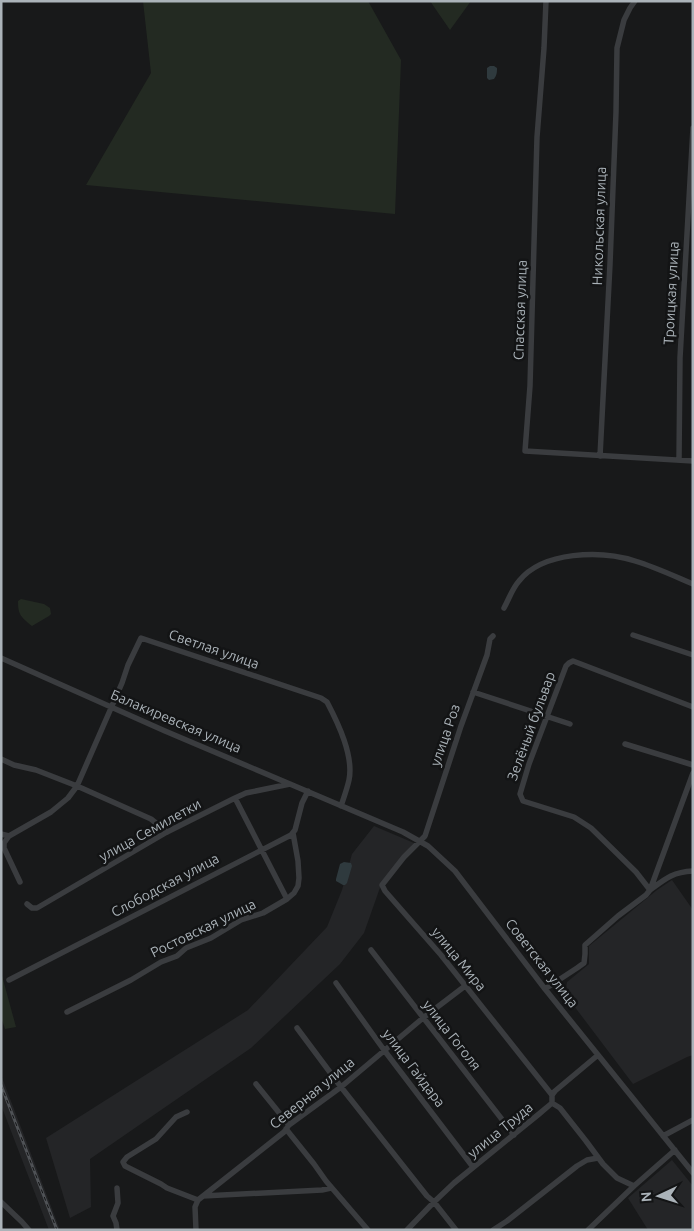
<svg xmlns="http://www.w3.org/2000/svg" width="694" height="1231" viewBox="0 0 694 1231" font-family="Ubuntu,sans-serif">
<style>
.built{fill:#242527}
.green{fill:#232a22}
.water{fill:#2f3a3e}
.lines{fill:none;stroke-linecap:round;stroke-linejoin:round}
.minor{stroke:#3a3c3f;stroke-width:5.5}
.rail-casing{stroke:#4f5256;stroke-width:3}
.rail{stroke:#131415;stroke-width:1;stroke-dasharray:4;stroke-linecap:butt}
.labels{text-anchor:middle;dominant-baseline:central;stroke-width:5;stroke-linejoin:round;paint-order:stroke}
.street-label{font-size:14px;fill:#abb3b9;stroke:#131415}
</style>
<rect width="100%" height="100%" fill="#18191a"/>
<path class="built" d="M374,826L414,843L382,882L364,933L340,964L251,1048L90,1159L91,1207L70,1218L46,1138L248,1010L327,927L342,890L352,854Z
M672,880L693,910V1055L687,1057L633,1084L565,994L567,982L589,964V946L657,890Z
M1,1075L60,1230H49L1,1105Z
M672,1160L693,1186V1230H648L628,1198Z"/>
<path class="green" d="M143,1H368L401,60L395,214L86,185L151,73Z
M430,1H471L450,30Z
M21,599L44,604L50,608L51,614L49,616L32,626C21,617 18,615 18,601Z
M1,972L16,1027L5,1029L1,1017Z"/>
<path class="water" d="M490,66H494L497,68C497,72 497,75 494,79L489,80L487,78V68Z
M344,862L351,863L352,866L347,883L345,885H343L336,881V879L340,864Z"/>
<g class="lines">
<path class="minor" d="M546,1L544,48L537,137L530,386L525,451L693,461
M600,456L610,264L616,112L617,48L624,20L630,8L635,1
M679,460L680,358L693,128
M504,608C509,599 512,589 519,581C543,551 601,550 635,561C655,567 674,576 693,584
M633,635L693,655
M493,636L490,639L487,655L461,726L425,836L404,857L382,885L385,891L441,955L552,1095
M1,658L165,731L403,832L428,846L455,871L545,989L693,1173
M473,692L570,724
M693,707L573,661L569,663L566,666L529,764L520,794L523,801L574,817L591,828L636,872L650,890C666,878 673,872 693,871
M625,744L693,765
M1,759L14,765L36,770L77,786L151,819L167,832
M235,798L287,899
M1,834L9,836L4,843V848L20,882
M9,836L51,812L68,798L77,786L122,683L128,665L141,638L321,698L327,702C338,723 354,756 349,780C347,789 344,797 341,806
M27,904L32,908H37L167,832L235,798L246,793L290,784
M371,950L514,1135
M9,980L291,835L295,830L302,803L308,791
M336,983L384,1050L473,1167
M545,989L577,968L584,963L585,954V945L618,916L646,895L650,890L693,773
M67,1012L131,980L161,962L177,956L186,948L211,938L241,920L263,913L287,899L294,893L298,886L299,878L298,861L293,833
M297,1028L341,1087L427,1196L434,1202L456,1230
M256,1084L289,1125
M552,1103L560,1108L586,1141L603,1164L617,1178L634,1186
M187,1112L176,1117L156,1139L127,1157L123,1162L125,1166L161,1184L167,1188L198,1200
M286,1129L314,1164L326,1181L368,1230
M663,1136L693,1120
M117,1188L118,1203L113,1216L116,1223L117,1230
M203,1196L322,1190L331,1188
M1,1202L22,1222L29,1230
M196,1230L195,1207L198,1200L284,1132L289,1125L341,1087L423,1018L465,986
M407,1230L434,1202L454,1183L539,1114L552,1103V1095L555,1091L598,1055
M493,1230L507,1221L577,1166L587,1160L598,1158
M588,1230L634,1186L675,1150"/>
<g class="rail-casing">
<path id="rail" d="M1,1085L57,1230"/>
</g>
<use href="#rail" class="rail"/>
</g>
<g class="labels">
<g class="street-label">
<text transform="translate(599 226) rotate(-88)">Никольская улица</text>
<text transform="translate(671 293) rotate(-87)">Троицкая улица</text>
<text transform="translate(520 310) rotate(-88)">Спасская улица</text>
<text transform="translate(214 649) rotate(19)">Светлая улица</text>
<text transform="translate(176 721) rotate(23)">Балакиревская улица</text>
<text transform="translate(531 726) rotate(-70)">Зелёный бульвар</text>
<text transform="translate(445 735) rotate(-71)">улица Роз</text>
<text transform="translate(150 830) rotate(-29)">улица Семилетки</text>
<text transform="translate(165 885) rotate(-28)">Слободская улица</text>
<text transform="translate(203 928) rotate(-26)">Ростовская улица</text>
<text transform="translate(459 959) rotate(51)">улица Мира</text>
<text transform="translate(542 963) rotate(52)">Советская улица</text>
<text transform="translate(452 1035) rotate(52)">улица Гоголя</text>
<text transform="translate(414 1068) rotate(53)">улица Гайдара</text>
<text transform="translate(312 1093) rotate(-39)">Северная улица</text>
<text transform="translate(500 1130) rotate(-39)">улица Труда</text>
</g>
</g>
<rect width="694" height="1231" fill="none" stroke="#abb3b9" stroke-width="5"/>
<g transform="translate(659 1196) rotate(266)" stroke="#131415" stroke-width="4" paint-order="stroke">
<path d="M0-4L9 19L0 12L-9 19Z" fill="#abb3b9"/>
<text y="-8" font-size="14" font-weight="bold" text-anchor="middle" fill="#abb3b9">N</text>
</g>
</svg>
